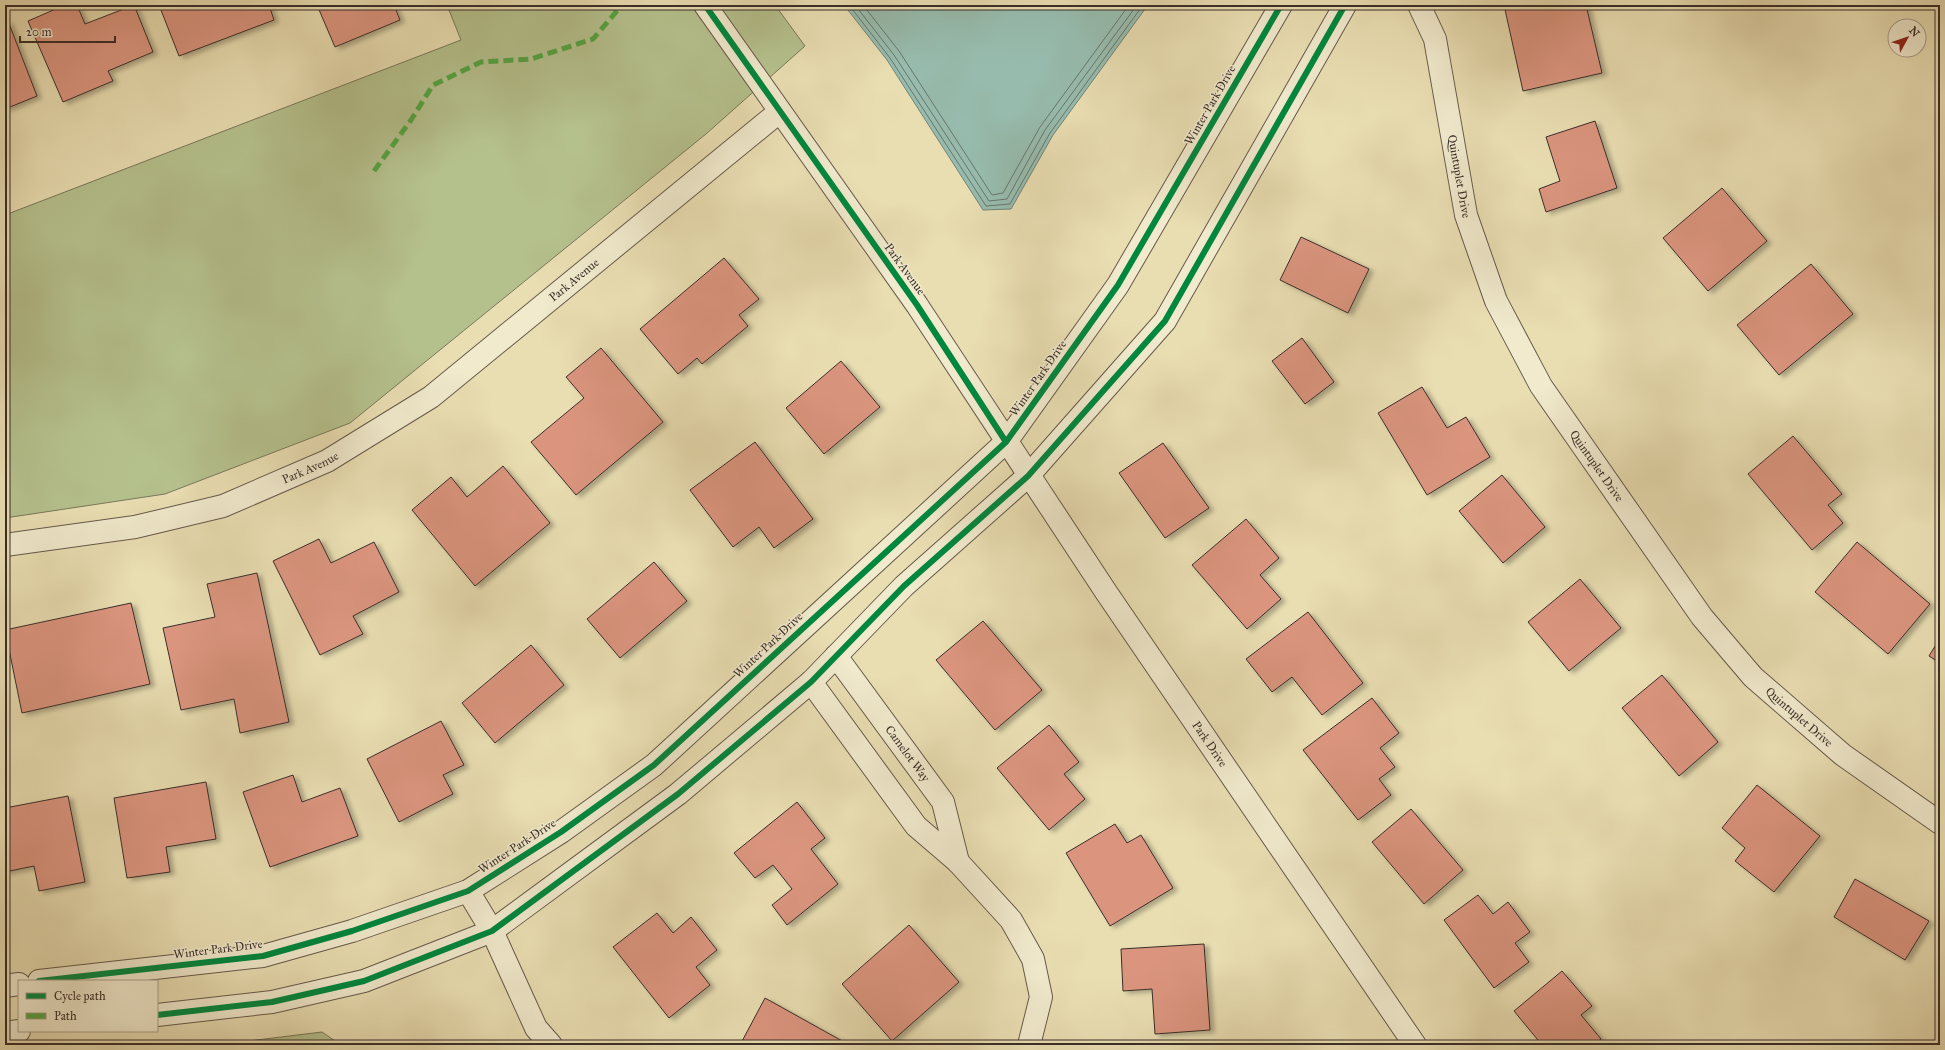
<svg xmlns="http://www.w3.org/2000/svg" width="1945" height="1050" viewBox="0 0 1945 1050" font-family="'IM FELL Great Primer',serif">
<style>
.green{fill:#b5c18d;stroke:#78785b}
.water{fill:#97bcae;stroke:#728379}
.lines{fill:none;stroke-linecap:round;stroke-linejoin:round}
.shore{stroke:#68756c;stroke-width:1}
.building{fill:#db957f;stroke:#3a2e29;filter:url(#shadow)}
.minor-casing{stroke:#665a4b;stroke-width:24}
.tertiary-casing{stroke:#665a4b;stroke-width:24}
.minor{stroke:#f1eacd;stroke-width:22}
.tertiary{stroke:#f1eacd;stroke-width:22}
.quiet{stroke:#54a442;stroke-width:5;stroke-dasharray:10 5;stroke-linecap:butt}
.cycleway-casing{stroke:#f1eacd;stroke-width:8}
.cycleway{stroke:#00873e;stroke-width:6}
.labels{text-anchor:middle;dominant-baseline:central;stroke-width:3;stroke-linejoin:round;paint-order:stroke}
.street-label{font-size:12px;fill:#3a2e29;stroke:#f1eacd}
</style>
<defs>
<filter id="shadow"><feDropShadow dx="4.5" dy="2.5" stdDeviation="2" flood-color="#0004"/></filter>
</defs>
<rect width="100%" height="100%" fill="#e9deb2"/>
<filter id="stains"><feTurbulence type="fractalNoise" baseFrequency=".005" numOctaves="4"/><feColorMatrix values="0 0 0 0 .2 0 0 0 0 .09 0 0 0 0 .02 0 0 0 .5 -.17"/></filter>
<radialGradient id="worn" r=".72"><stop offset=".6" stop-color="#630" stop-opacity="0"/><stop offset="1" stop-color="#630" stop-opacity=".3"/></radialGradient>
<path class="green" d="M447,5H775L805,46L706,134L350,423L165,494L5,518V215L461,40Z
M322,1032L341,1045H216Z"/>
<path class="water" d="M844,5H1148L1053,135L1011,209L983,210L887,60Z"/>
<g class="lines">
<path class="shore" d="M849,5L890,58L986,206L1010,204L1050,133L1143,5
M855,5L894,55L989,201L1007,199L1045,130L1137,5
M863,5L899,51L992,195L1003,193L1040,127L1129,5"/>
</g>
<path class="building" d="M65,5H77L85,24L134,5L153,52L108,71L113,81L63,102L28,21Z
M159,5H269L274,20L179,56Z
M317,5H394L400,20L335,47Z
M1504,5H1586L1602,73L1523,91Z
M8,21L37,96L5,109V22Z
M1595,121L1617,188L1546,212L1539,189L1560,181L1546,137Z
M1722,188L1767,241L1708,291L1663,238Z
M1301,237L1369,269L1348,313L1280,280Z
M724,258L759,299L739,315L748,326L702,364L697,358L678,374L640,329Z
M1811,264L1853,314L1779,375L1737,325Z
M1302,338L1334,382L1305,404L1272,361Z
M601,348L663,422L576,495L531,442L584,398L566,377Z
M841,361L880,407L824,454L786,408Z
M1422,387L1447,428L1466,417L1490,457L1427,495L1378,413Z
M1793,436L1842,494L1828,505L1843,523L1812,550L1748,474Z
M755,442L813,519L774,548L759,527L733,547L690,490Z
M1163,443L1209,508L1165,538L1119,473Z
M503,466L550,523L475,586L412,510L451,477L467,497Z
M1502,475L1545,527L1503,563L1459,511Z
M1246,519L1279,558L1260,575L1281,599L1247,629L1192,565Z
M319,539L331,563L374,542L399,592L353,616L363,634L320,655L273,561Z
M1857,542L1930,604L1888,654L1815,592Z
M654,562L687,601L620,658L587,619Z
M257,573L289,722L240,733L234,699L181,710L163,628L215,617L207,584Z
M1580,579L1621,628L1569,671L1528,622Z
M131,603L150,684L22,713L5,630Z
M1308,612L1363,683L1322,715L1292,677L1272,692L1246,659Z
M983,621L1042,690L995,730L936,660Z
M1940,638V663L1929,656Z
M531,645L564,685L495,743L462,703Z
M1662,675L1718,742L1679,776L1622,708Z
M1372,698L1399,733L1380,748L1395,767L1379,779L1391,795L1358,820L1303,750Z
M441,721L464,765L443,775L453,794L399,822L367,759Z
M1049,725L1079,762L1064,774L1085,799L1049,830L997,768Z
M293,775L302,802L340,788L358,836L270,867L243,792Z
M206,782L216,839L166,847L170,872L127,878L114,798Z
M1757,785L1820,836L1774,892L1735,861L1745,848L1722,828Z
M68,796L85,882L39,891L34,866L5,872V808Z
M797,802L825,838L811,849L838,884L787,925L772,905L792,889L773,865L755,878L734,853Z
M1411,809L1463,870L1424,904L1372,842Z
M1115,824L1127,843L1141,835L1173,888L1110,926L1066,853Z
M1855,879L1929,921L1905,960L1834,917Z
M1478,895L1493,914L1508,902L1530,932L1515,943L1529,962L1494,988L1444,920Z
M657,913L673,933L691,917L717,950L696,967L710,985L669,1018L613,947Z
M909,925L959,982L892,1041L842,984Z
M1204,944L1210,1030L1155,1034L1152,989L1123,991L1121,949Z
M1562,971L1592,1006L1581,1015L1601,1039L1594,1045H1542L1514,1011Z
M765,998L844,1042L842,1045H740Z"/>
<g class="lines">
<g class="minor-casing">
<g id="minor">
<path id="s1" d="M705,5L917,305L1106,592L1415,1045"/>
<path id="s2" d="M1419,5L1435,39L1466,215L1496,301L1541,386L1702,617L1753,677L1843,755L1940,823"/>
<path id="s3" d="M5,545L135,527L223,506L327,461L431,397L779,112"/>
<path id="s4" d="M836,656L943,802L958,862"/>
<path d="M811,682L916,826L958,862L1011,920L1033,959L1041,997L1029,1045"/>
<path d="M468,891L492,931L536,1028L551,1045"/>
</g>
</g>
<g class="tertiary-casing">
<path id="tertiary" d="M39,981L263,956L352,931L468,891L561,832L654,765L1006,442L1118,285L1281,5
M5,986L19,984
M157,1015L272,1002L364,981L492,931L678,794L811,682L904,586L1028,476L1165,321L1345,5
M5,1033L19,1031"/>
</g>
<use href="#minor" class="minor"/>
<use href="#tertiary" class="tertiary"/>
<path class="quiet" d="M374,171L411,120L433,85L481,62L531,59L593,39L622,5"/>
<g class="cycleway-casing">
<path id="cycleway" d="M705,5L917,305L1006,442
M39,981L263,956L352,931L468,891L561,832L654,765L1006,442L1118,285L1281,5
M157,1015L272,1002L364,981L492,931L678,794L811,682L904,586L1028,476L1165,321L1345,5"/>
</g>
<use href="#cycleway" class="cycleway"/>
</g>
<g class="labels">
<g class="street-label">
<text transform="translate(1210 105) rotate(-60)">Winter Park Drive</text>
<text stroke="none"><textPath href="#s2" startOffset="177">Quintuplet Drive</textPath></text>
<text transform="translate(905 269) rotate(54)">Park Avenue</text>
<text stroke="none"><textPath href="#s3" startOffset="642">Park Avenue</textPath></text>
<text transform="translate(1038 378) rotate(-55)">Winter Park Drive</text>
<text stroke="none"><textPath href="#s2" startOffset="501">Quintuplet Drive</textPath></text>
<text stroke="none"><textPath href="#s3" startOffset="317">Park Avenue</textPath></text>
<text transform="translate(768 645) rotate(-43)">Winter Park Drive</text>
<text stroke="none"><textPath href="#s2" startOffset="825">Quintuplet Drive</textPath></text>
<text stroke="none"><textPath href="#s1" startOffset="895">Park Drive</textPath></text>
<text stroke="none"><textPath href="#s4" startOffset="121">Camelot Way</textPath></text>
<text transform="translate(517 846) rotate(-33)">Winter Park Drive</text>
<text transform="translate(218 949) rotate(-7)">Winter Park Drive</text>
</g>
</g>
<rect width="1945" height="1050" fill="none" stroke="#e9deb2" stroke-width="20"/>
<rect x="6" y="6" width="1933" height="1038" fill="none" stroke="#3a2e29" stroke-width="2"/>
<rect x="10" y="10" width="1925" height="1030" fill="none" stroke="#3a2e29"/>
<rect x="18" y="980" width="140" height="52" fill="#f1eacd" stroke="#a89f8b"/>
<rect x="26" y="993" width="20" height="6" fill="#00873e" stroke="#a89f8b"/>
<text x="54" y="1000" font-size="12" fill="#3a2e29">Cycle path</text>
<rect x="26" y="1013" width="20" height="6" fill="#54a442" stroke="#a89f8b"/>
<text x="54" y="1020" font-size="12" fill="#3a2e29">Path</text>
<g transform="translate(1907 38) rotate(50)"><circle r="19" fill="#f1eacd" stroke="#a89f8b"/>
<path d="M0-3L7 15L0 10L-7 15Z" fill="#8f2418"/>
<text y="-6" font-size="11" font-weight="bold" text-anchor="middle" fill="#3a2e29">N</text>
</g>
<path d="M20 36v6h95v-6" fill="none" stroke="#3a2e29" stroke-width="2"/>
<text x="26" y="36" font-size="12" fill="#3a2e29" stroke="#f1eacd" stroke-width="3" paint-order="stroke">20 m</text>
<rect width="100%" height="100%" filter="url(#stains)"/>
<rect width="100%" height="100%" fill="url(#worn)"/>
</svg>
